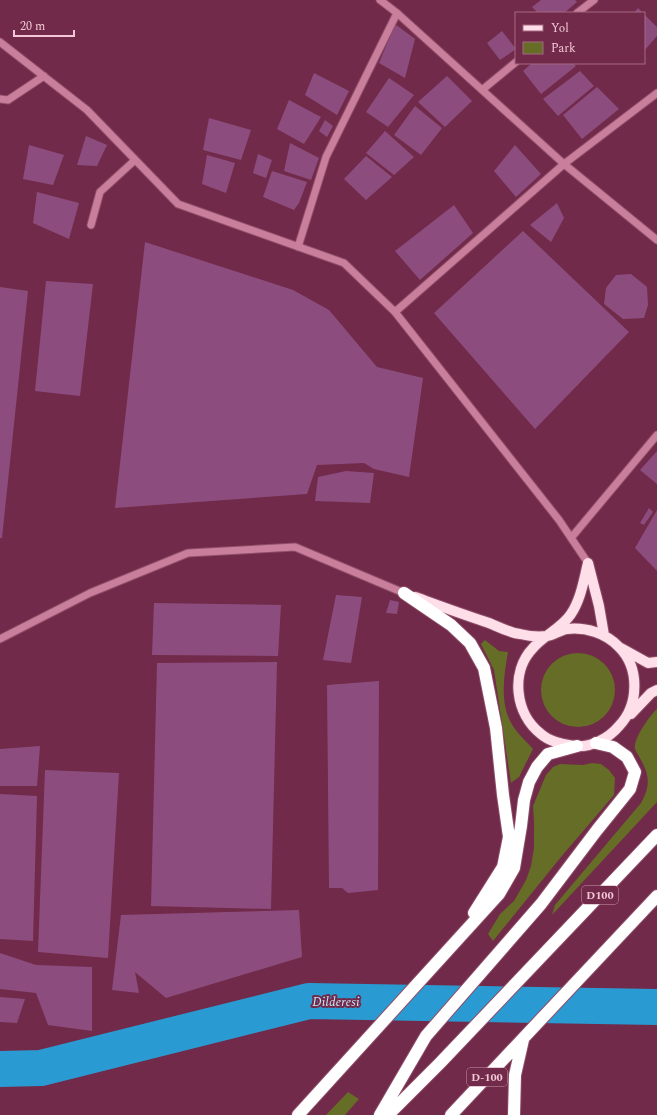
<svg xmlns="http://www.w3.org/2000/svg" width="657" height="1115" viewBox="0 0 657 1115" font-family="Spectral,serif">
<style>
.green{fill:#656d26}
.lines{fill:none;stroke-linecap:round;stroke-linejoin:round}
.river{stroke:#2a9bd2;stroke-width:36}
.building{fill:#8c4d7e}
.minor-casing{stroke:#8e4d68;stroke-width:9}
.major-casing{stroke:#8e4d68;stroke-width:12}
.highway-casing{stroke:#8e4d68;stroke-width:14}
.minor{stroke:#c97e9b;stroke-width:7}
.major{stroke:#fedfe9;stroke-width:10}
.highway{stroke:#fff;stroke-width:12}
.labels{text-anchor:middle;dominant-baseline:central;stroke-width:4;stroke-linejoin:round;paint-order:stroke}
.shield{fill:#712a49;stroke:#cc98ac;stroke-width:1}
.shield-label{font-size:11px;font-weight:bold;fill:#f3c7d6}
.water-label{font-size:13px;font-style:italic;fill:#cbe6f8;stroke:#712a49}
</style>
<rect width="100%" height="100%" fill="#712a49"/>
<path class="green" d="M485,640L499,651L508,652C504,675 499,705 513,726C518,734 527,742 533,749L519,777L511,783L494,670L481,644Z
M541 690a37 37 0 1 1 74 0a37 37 0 1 1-74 0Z
M657,709V802L552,915L555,905L641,803C650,787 650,776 641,760C639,756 636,752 635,749C633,739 650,715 657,709Z
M592,763L601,764L609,770L615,778L614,795L561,857L493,941L488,934L500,914L514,901L526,880L531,866L534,848V822L533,806L546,775L553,767L560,764L583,765Z
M348,1092L359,1099L345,1115H326Z"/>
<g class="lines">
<path class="river" d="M0,1069L41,1068L309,1001L657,1007"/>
</g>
<path class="building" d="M541,0H575L577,2L564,13H538L532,7Z
M638,8L643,13H634Z
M644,14L657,27V36L644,51Z
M395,24L415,39L405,78L379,63Z
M502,31L516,49L500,60L487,43Z
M532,63H573L576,66L541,94L523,71Z
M580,71L594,86L558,116L543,99Z
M314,73L349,91L337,115L305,95Z
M447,76L472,101L445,127L418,102Z
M389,78L414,95L388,127L366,112Z
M597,87L619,109L582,139L563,115Z
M289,100L321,117L304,144L277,129Z
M415,106L442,128L421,155L394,135Z
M209,118L251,130L241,160L203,150Z
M325,120L333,126L327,137L319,131Z
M385,131L414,157L394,175L366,153Z
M86,136L107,145L97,166L77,165Z
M290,143L319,158L311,180L284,171Z
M29,145L64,155L53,185L23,179Z
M515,145L541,174L516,197L494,171Z
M258,154L272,160L266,178L253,173Z
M207,155L235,163L226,193L202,184Z
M366,156L392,177L366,200L344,179Z
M272,171L307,182L299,203L294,210L263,197Z
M37,192L79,203L69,239L33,223Z
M557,203L564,218L551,242L530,225Z
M454,205L473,233L420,280L395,251Z
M523,231L629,332L535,429L434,313Z
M145,242L293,290L329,310L377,367L423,378L409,477L374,469L364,463L317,465L307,494L115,508Z
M631,274L647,287L648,305L644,318L623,319L604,304L606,288L616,275Z
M46,281L93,284L80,396L35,391Z
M0,287L28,291L2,538H0Z
M657,451V484L640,470Z
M346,471L374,473L370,503L315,501L318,477Z
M649,508L653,512L644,525L640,523Z
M657,510V571L635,548Z
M336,595L362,597L351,663L323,660Z
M390,600L399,602L397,614L386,613Z
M154,603L281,605L278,656L152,655Z
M277,662L271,909L151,906L157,663Z
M379,681L378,890L348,893L342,888H329L327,685Z
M40,746L37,786H0V749Z
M45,770L119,773L108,958L38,952Z
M0,794L37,796L33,941L0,939Z
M299,910L302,957L166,998L135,972L139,993L112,990L121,915Z
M0,953L36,965L92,967V1031L48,1025L36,993L0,989Z
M0,997L25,999L17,1023L0,1022Z"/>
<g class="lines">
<g class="minor-casing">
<path id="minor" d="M380,0L397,13L564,164L657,240
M577,13L594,0
M0,42L87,110L178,204L344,263L395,312L559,520L588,563
M482,90L516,62
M0,99L8,100L44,76
M91,225L100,192L135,160
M298,247L326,157L397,13
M395,312L564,164L657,93
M571,538L657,435
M0,639L90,593L188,553L295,547L404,593"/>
</g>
<g class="major-casing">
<path id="major" d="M415,597C440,606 464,615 489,623C499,627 510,633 520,634C528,636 539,637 547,636C554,635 560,630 567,629C586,627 606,633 619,647C640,668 639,705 619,726C609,738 591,748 574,746C563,744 550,742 541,734C515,714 510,672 533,648C543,636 562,628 571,614C581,599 584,579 588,563L599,606L604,635
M621,648L648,663L657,662
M631,714L651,693L657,690"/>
</g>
<g class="highway-casing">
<path id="highway" d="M404,593L451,625L470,643L484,668L496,728L503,795L509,837L503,867L474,913
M298,1115L499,894L514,868L521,826L524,800L529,782L537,767L548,754L577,746
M380,1115L426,1036L541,904L597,830L630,789L635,772L627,757L613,747L596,743
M388,1115L440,1063L657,835
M451,1115L657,896
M514,1115L515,1075L523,1040"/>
</g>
<use href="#minor" class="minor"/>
<use href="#major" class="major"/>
<use href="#highway" class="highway"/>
</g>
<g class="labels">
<g class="shield">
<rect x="582" y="886" width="36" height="18" rx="3"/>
<rect x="467" y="1068" width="40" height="18" rx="3"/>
</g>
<g class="shield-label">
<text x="600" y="895">D100</text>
<text x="487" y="1077">D-100</text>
</g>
<g class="water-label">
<text x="336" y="1002">Dilderesi</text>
</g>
</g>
<rect x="515" y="12" width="130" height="52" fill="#712a49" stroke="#a56981"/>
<rect x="523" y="25" width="20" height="6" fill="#fedfe9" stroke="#a56981"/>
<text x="551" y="32" font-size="12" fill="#f3c7d6">Yol</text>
<rect x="523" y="42" width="20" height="12" fill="#656d26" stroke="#a56981"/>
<text x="551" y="52" font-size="12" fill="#f3c7d6">Park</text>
<path d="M14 30v6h60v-6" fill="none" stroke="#f3c7d6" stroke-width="2"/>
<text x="20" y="30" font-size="12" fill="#f3c7d6" stroke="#712a49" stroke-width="3" paint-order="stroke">20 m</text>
</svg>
